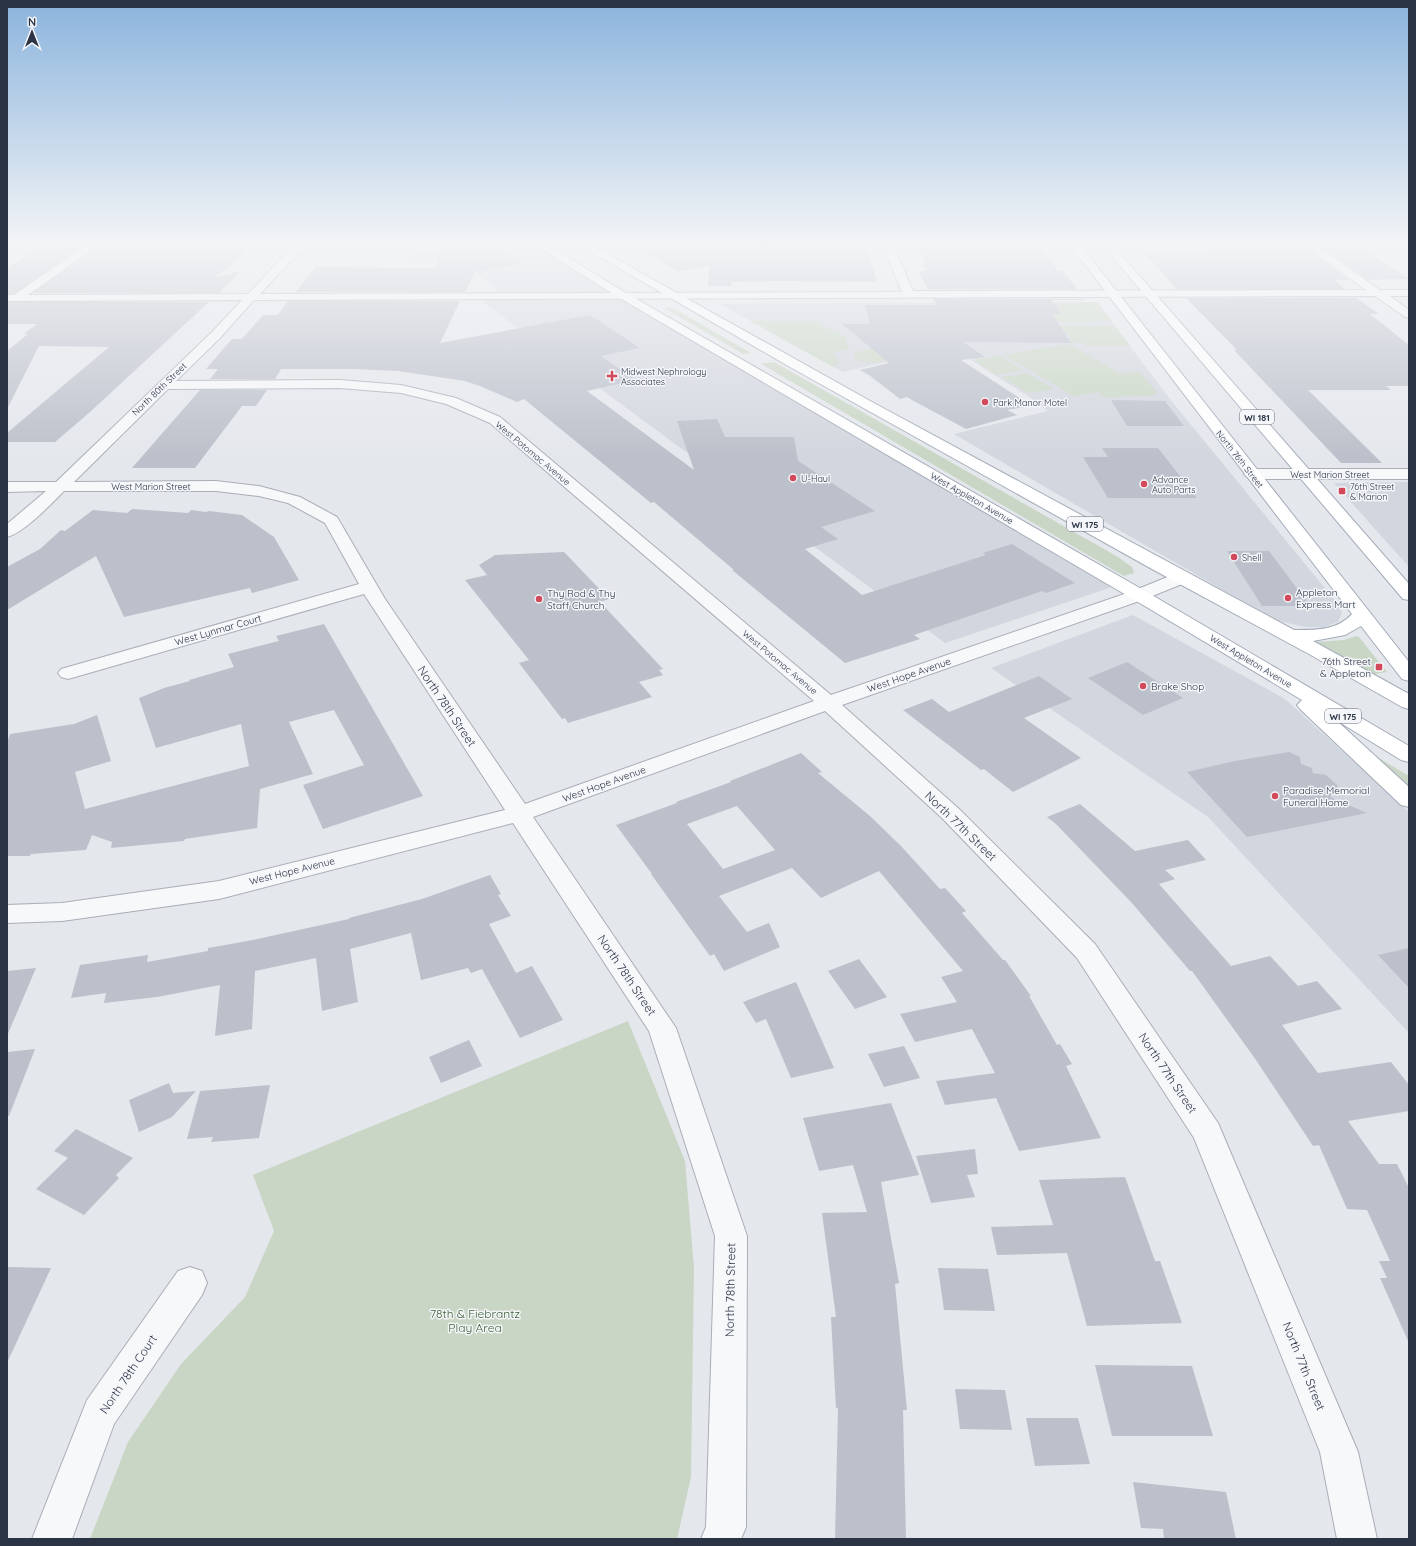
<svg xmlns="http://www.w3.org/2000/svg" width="1416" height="1546" viewBox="0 0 1416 1546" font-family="Quicksand,sans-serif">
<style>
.built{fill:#d2d6de}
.green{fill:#c9d6c5}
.building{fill:#bbc0ca;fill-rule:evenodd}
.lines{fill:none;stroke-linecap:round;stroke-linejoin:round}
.minor-casing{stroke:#a9aeb7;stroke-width:2}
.major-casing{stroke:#a3abb8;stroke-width:2}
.minor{fill:#f7f8fa;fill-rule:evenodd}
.major{fill:#fff;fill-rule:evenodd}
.poi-dot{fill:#d1495b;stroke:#f4f6f9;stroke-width:1.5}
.labels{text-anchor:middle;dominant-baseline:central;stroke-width:3;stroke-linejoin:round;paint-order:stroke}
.far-poi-label{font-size:9px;fill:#2b3445;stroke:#f4f6f9;text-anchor:start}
.far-street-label{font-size:9px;fill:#2b3445;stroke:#f4f6f9}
.shield{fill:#f4f6f9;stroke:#676e7b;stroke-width:1}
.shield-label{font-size:9px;font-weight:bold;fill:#2b3445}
.poi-label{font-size:10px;fill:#2b3445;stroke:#f4f6f9;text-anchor:start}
.street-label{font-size:10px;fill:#2b3445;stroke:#f4f6f9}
.near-street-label{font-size:12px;fill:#2b3445;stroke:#f4f6f9}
.near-park-label{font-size:12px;fill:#3f6138;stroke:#f4f6f9}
</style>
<rect width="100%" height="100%" fill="#e4e7ec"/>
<path class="built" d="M452,241H534L1112,587L945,643L483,302L498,296L496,288L461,262L405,263L414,253L439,248L433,244Z
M1097,302L1169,398L1337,603L1342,613L1338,622L1324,627H1305L1274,620L954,434L1048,411L1034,400L969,359H925L917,355L843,372L720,304Z
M1409,482V567L1334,483Z
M1133,615L1285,699L1409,812V1033L1208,817L991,668Z"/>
<path class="green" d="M1097,302L1111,321L1057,322L1048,314H1061L1056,306H1044L1042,303Z
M669,307L680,312L751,353L743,354L664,308Z
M750,321H817L820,324L846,337L848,348C843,352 837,350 833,354L839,363L833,367Z
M1054,325L1112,326L1116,327L1130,346H1085L1082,343H1063L1068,342L1070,337L1067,332H1058Z
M1068,344L1120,373L1140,372L1158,393L1152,396L1102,397L1099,392L1074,396L1004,355Z
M885,347L912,355L873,363L854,360L855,352Z
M1000,356L1023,370L997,375L974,360Z
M774,362L1118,557L1132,567L1134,573L1124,576L761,364Z
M1027,373L1054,389L1028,393L1001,377Z
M1357,636L1359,637L1387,672L1374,674L1317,642L1344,640Z
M1372,754L1409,776V786Z
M628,1021L685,1161L694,1268L691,1477L677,1539H90L128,1442L181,1364L245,1297L274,1231L253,1175Z"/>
<path class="building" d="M132,241H260L216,277L241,271L219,293H33L103,243H130Z
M623,241L866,242L877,282L780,281L731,282V286H708L709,266L678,271Z
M916,241H969L971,244H1040L1058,271H1063L1077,289H928L918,271H927L922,263H925Z
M45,243H86L14,294H7V268Z
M1233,243H1298L1349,280H1334L1345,289H1177L1143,252L1236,251L1230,246H1236Z
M1315,243H1355L1409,279L1368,280Z
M489,245L522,264L475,272L465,292H296L315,267L436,268L439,252Z
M1186,298H1357L1379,314H1370L1409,345V386H1386L1391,390H1308L1382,463H1341L1234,350H1237Z
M933,299H1084L1085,300H1051L1061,314H1052L1071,343L963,342L985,357L961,360L1032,406L1007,410L1017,415L966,429L912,400L907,397L900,399L869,375L860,370L889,363L842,324H870L865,305H937Z
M288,301H460L440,343L590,315L640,348L601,356L636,380L587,391L694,470L677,421L717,419L725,437H794L798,461L875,511L821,527L838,539L805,549L862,595L986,555L983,553L1012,544L1075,583L1046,593L1042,591L914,635L920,639L845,663L732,570H734L654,502L651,503L524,399L517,402L480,386L465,381L398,371L354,369H281L275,379H210L218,369H206L232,339H242L263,315H278Z
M7,302H209L90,412L55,442H7V433L109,347L39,346L7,409V351L28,334H24L37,324H7Z
M200,390H267L256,406H242L195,468H132Z
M1111,400L1165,401L1184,426H1127Z
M1102,448H1158L1197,498H1108L1083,457H1108Z
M132,509L188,513L191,510L206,512L209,511L242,515L274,537L299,580L252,593L250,588L124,617L96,556L7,610V567L40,549L61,530L65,531L93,510L127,513Z
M1227,551H1269L1310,606H1262Z
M564,552L609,599L600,602L663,669L659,670L663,675L639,682L652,697L568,723L565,718L562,719L519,663L529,660L465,580L487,575L479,565L495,555Z
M324,624L423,796L323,829L303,785L364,765L334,710L289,722L313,774L260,789L257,828L185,839L184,841L111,848L112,842L92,835L86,850L31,854L30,856H7V743L10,734L74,724L97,715L111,761L75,772L85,809L249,766L241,724L156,748L139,698L164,688L190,681L189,680L234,667L228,654L279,641L276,636Z
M1127,662L1183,698L1143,715L1088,678Z
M1039,676L1072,699L1024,718L1081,758L1013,792L984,769L981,770L903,710L932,699L949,712Z
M1289,752L1300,757L1301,764L1312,768L1313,773L1326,775L1338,786L1330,797L1367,813L1247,837L1187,772L1235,761Z
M801,753L822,772L818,773L870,816L901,846L940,889L945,888L966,911L962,913L1003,960H1005L1031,996H1029L1057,1045L1060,1044L1072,1064L1066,1066L1101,1138L1019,1151L996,1098L945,1105L936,1081L995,1073L972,1029L915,1042L900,1014L957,1002L941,977L963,971L879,871L821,898L792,868L719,896L747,932L769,923L780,947L724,971L714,954L710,956L651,874H652L616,825L677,803L676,802L731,782L730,781ZM737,806L775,850L723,869L687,824Z
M1080,804L1135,851L1188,840L1206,860L1165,870L1175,879L1159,884L1231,966L1270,956L1298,986L1317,981L1342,1009L1282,1025L1318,1073L1391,1062L1409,1085V1111L1348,1121L1379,1164H1397L1409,1188V1343L1380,1278H1387L1379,1261H1390L1367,1210L1347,1209L1319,1145L1313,1146L1256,1060L1192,971H1190L1131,902L1056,824L1047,817Z
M490,875L501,894L498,895L511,916L489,924L516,973L532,966L563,1020L520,1038L482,969L471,973L468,968L421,980L411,933L350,949L358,1002L322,1011L316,958L255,971L252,1029L215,1036L220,985L157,997L104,1003L106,993L71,998L80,965L148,955L147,962L208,951V948L253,940L349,919V918L422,899Z
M1409,948V988L1378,955Z
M859,959L887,997L855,1009L828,971Z
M36,968L7,1036V971Z
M796,982L834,1068L791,1078L766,1019L756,1023L743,1002Z
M469,1040L482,1066L441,1083L429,1057Z
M904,1046L920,1078L884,1087L868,1054Z
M35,1049L9,1116H7V1052Z
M169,1083L173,1093L196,1091L172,1117L139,1132L129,1100Z
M270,1085L259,1138L211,1142L213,1137L187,1139L200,1091Z
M891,1103L919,1175L881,1182L899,1283L895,1284L907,1410H903L906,1539H835L838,1408H836L831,1317H836L822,1213L867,1212L853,1165L819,1171L803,1118Z
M76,1129L133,1158L116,1175L119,1178L84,1215L36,1189L68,1158L54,1151Z
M975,1149L978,1174L967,1175L975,1197L931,1203L916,1156Z
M1125,1177L1155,1261H1160L1182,1323L1087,1326L1067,1253L997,1255L991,1227L1053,1225L1039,1180Z
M7,1267L51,1268L7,1363Z
M938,1268L988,1269L995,1311L944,1310Z
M1095,1365L1192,1366L1213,1436H1112Z
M955,1389L1005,1390L1012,1430L960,1429Z
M1026,1418H1078L1090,1464L1035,1466Z
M1133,1482L1226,1492L1236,1539H1164L1163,1529L1141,1528Z"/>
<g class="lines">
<g class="minor-casing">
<path id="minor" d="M92,241H104L28,295L248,294L278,262L302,241H313L286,266L260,294L902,292L881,241H891L913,291L1366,290L1298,241H1310L1380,290H1409V296H1390L1409,310V318L1405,317L1375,296L254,300L220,338L176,381L340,380L401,385L456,398L500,417L831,695L1133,591L1175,574L1181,573L1187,574L1190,578L1187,582L1145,599L842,705L958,808L1095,944L1218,1123L1358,1452L1377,1539H1337L1320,1452L1194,1138L1077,958L942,818L825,711L533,817L676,1028L747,1236L746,1527L741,1539H701L706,1527L715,1236L649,1031L513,823L219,899L62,921L7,923V905L62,903L219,881L505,810L364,594L75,677L68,679L61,677L58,673L61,669L359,584L325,523L288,503L259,496L216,491H64C51,504 24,533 7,537V524L46,491L7,492V482H56L212,332L242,300L7,301V295H14ZM340,388L401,393L446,404L490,423L814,701L525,804L385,599L337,517L300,497L259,486L216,481L74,482L168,389Z
M1252,469H1409V479H1252L1247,477L1244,474L1247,471Z
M190,1267L202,1271L207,1283L202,1295L114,1424L72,1539H32L87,1400L178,1271Z"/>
</g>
<g class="major-casing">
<path id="major" d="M529,241H541L626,293L1145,591L1409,746V762L1401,760L1336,720L1409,787V807L1401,805L1300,709L1297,705L1302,700L1133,599L618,297Z
M572,241H584L872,402L1294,630C1314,630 1337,631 1352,614L1067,241H1077L1409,662V681L1402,679L1361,626L1345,635L1313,641L1409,694V709L1402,707L1309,654L1152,569L790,367Z
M1099,241H1109L1409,584V600L1403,599Z"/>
</g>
<use href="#minor" class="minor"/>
<use href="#major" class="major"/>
</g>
<linearGradient id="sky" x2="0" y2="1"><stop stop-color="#8bb4dd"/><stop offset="0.53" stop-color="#f3f4f6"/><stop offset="1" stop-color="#f3f4f6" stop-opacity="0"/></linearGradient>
<rect width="1416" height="458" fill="url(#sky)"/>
<g class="poi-dot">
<path d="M610 370h4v4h4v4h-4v4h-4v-4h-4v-4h4z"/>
<circle cx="985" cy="402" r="4"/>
<circle cx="793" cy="478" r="4"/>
<circle cx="1144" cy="484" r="4"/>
<rect x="1338" y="487" width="8" height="8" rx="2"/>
<circle cx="1234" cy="557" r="4"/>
<circle cx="1288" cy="598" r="4"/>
<circle cx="539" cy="599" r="4"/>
<rect x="1375" y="663" width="8" height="8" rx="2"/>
<circle cx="1143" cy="686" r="4"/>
<circle cx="1275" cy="796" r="4"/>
</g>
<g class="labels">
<g class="far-poi-label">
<text x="621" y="371">Midwest Nephrology<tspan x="621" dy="10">Associates</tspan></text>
<text x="993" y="402">Park Manor Motel</text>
<text x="801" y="478">U-Haul</text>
<text x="1152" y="479">Advance<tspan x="1152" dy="10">Auto Parts</tspan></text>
<text x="1350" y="486">76th Street<tspan x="1350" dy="10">&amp; Marion</tspan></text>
<text x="1242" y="557">Shell</text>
</g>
<g class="far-street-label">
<text transform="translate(159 389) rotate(-44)">North 80th Street</text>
<text transform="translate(533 453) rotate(40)">West Potomac Avenue</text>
<text transform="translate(1240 459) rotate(52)">North 76th Street</text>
<text x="1330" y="474">West Marion Street</text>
<text x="151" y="486">West Marion Street</text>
<text transform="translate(972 498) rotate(30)">West Appleton Avenue</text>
<text transform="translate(1251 661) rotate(31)">West Appleton Avenue</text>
<text transform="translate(780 662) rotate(40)">West Potomac Avenue</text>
</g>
<g class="shield">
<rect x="1240" y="410" width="34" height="14" rx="3"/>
<rect x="1067" y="517" width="36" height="14" rx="3"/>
<rect x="1325" y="709" width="36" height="14" rx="3"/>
</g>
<g class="shield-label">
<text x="1257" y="417">WI 181</text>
<text x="1085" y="524">WI 175</text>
<text x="1343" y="716">WI 175</text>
</g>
<g class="poi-label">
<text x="1296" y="592">Appleton<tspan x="1296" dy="12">Express Mart</tspan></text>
<text x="547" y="593">Thy Rod &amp; Thy<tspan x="547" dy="12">Staff Church</tspan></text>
<text x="1371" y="661" text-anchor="end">76th Street<tspan x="1371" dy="12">&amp; Appleton</tspan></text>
<text x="1151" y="686">Brake Shop</text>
<text x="1283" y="790">Paradise Memorial<tspan x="1283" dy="12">Funeral Home</tspan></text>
</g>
<g class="street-label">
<text transform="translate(218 630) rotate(-16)">West Lynmar Court</text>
<text transform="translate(909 675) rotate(-19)">West Hope Avenue</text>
<text transform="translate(604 784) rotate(-20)">West Hope Avenue</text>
<text transform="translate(292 871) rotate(-14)">West Hope Avenue</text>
</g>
<g class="near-street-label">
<text transform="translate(447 706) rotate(56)">North 78th Street</text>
<text transform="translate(961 826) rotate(44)">North 77th Street</text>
<text transform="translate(627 975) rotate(56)">North 78th Street</text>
<text transform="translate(1168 1073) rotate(56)">North 77th Street</text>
<text transform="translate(730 1290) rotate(-89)">North 78th Street</text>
<text transform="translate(1304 1366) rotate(68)">North 77th Street</text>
<text transform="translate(128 1374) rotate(-56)">North 78th Court</text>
</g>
<g class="near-park-label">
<text x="475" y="1313">78th &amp; Fiebrantz<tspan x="475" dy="14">Play Area</tspan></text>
</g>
</g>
<rect width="1416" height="1546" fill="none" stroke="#2b3445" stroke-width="16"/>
<g transform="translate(32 32)" stroke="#f4f6f9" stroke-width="3" paint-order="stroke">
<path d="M0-3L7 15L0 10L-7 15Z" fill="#2b3445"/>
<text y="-6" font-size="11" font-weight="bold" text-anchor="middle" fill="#2b3445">N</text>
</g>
</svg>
